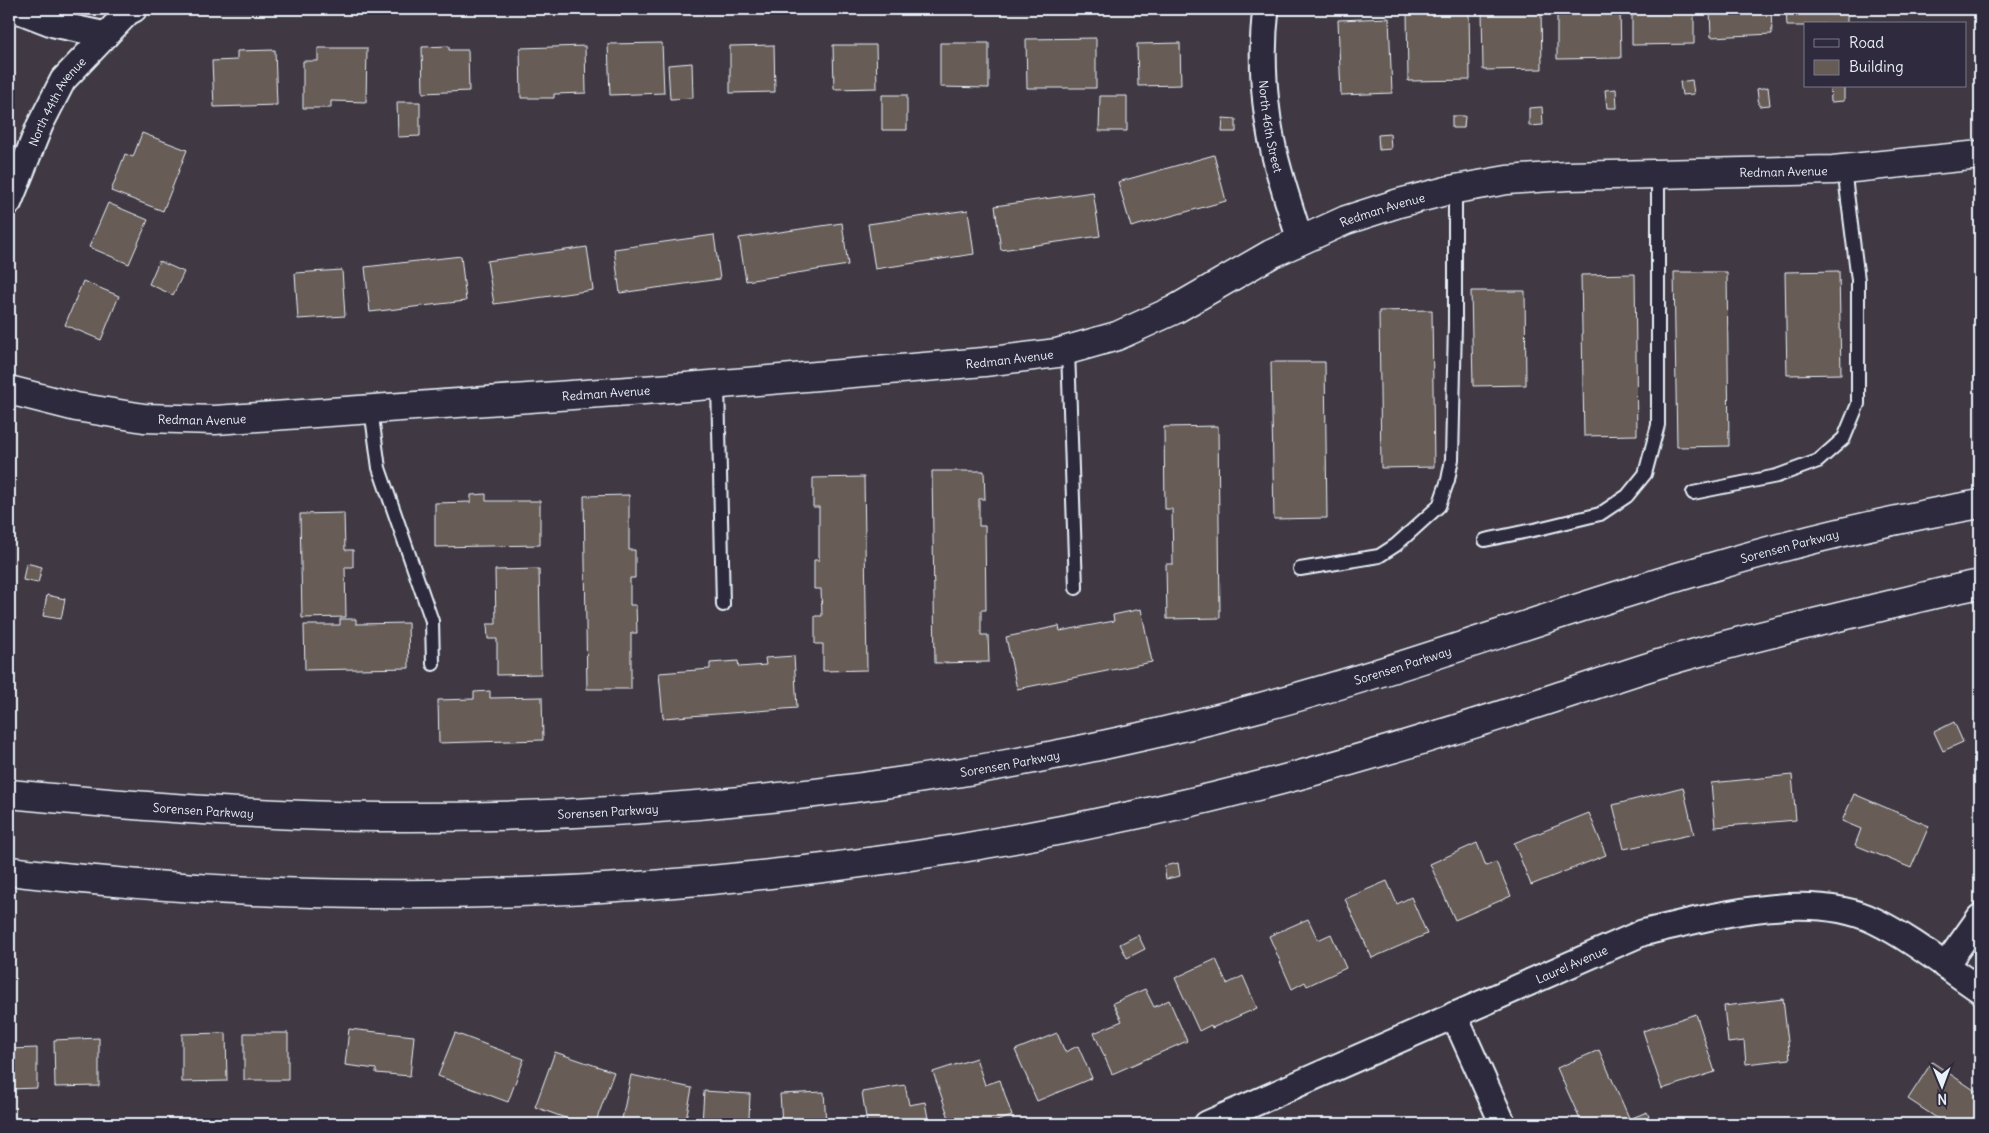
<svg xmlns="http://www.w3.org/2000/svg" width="1989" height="1133" viewBox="0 0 1989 1133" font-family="Delius,sans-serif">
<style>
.building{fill:#675b56;stroke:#e8f1f8}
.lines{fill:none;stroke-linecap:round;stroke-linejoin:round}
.lane-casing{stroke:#e8f1f8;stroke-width:16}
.street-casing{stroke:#e8f1f8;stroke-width:29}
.secondary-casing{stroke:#e8f1f8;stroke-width:31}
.primary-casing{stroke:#e8f1f8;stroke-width:31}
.lane{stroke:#2f2a3d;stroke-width:12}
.street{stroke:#2f2a3d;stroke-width:25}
.secondary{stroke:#2f2a3d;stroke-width:28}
.primary{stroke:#2f2a3d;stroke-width:28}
.labels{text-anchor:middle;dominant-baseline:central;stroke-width:4;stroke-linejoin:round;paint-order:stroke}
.street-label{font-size:12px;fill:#e8f1f8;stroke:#2f2a3d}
</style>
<rect width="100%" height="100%" fill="#403944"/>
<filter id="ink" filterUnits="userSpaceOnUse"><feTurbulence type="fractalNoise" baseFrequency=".02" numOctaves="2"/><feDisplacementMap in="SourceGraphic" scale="10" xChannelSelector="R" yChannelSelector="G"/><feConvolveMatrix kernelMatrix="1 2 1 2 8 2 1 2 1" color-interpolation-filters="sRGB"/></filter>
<g filter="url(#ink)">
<path class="building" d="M1407,9H1469L1470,80L1408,81Z
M1482,9H1541L1542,69L1483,70Z
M1557,9H1620L1621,58L1557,59Z
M1632,9H1694V44L1632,45Z
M1710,9H1771L1772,34L1711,37Z
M1786,9H1847V24H1805V26H1787Z
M1389,18L1392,93L1341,95L1338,20Z
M1096,38V88H1027L1026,39Z
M662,43L664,93L610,95L608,44Z
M940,43H989V88L940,87Z
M1180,43L1181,85L1138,86L1137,44Z
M774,45L775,92L730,93V46Z
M833,45H876L877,88L834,89Z
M449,46V50H468L469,91L423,93L422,47Z
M585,46L586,93L554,94V98H521L520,48Z
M318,48H367L366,102L331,101V108H303V61H318Z
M275,50L277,105L214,107L212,61L237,60V51Z
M692,63L693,98L670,99L668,65Z
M1692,80L1694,94L1682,95L1680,82Z
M1830,86H1844V101L1831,102Z
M1768,87L1770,105L1759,106L1757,89Z
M1616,89L1617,108H1607L1605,90Z
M882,95H907V130H882Z
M1100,96H1127V131H1099Z
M397,102H420V136L398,137Z
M1542,107L1543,125L1529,126V108Z
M1452,116H1465L1464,128H1452Z
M1223,118L1236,119V132H1222Z
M142,133L187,150L163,211L111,191L125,154L133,157Z
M1390,134L1391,149L1379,150L1378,135Z
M1214,155L1226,201L1131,227L1118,182Z
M1093,192L1100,236L1001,250L995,206Z
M108,203L148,220L129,264L89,247Z
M968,210L974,254L875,269L868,224Z
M842,223L848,265L746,281L739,238Z
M714,235L720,279L620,293L614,249Z
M587,247L593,290L494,304L487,261Z
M461,256L466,301L370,312L365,267Z
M159,261L184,272L173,295L149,284Z
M342,270L345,316L298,319L295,273Z
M1839,271L1841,374L1787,375L1785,272Z
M1674,272H1727L1729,446L1677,447Z
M1635,274L1637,435L1584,436L1581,275Z
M83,281L119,296L101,340L65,325Z
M1471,291H1525L1526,385L1473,386Z
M1432,310L1434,467L1381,468L1379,311Z
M1271,362H1325L1327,518L1274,519Z
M1218,426L1220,618L1167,619L1166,564H1173L1172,509H1165L1164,427Z
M932,471H984L985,499H979V526H985L986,610H981V635H988L989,662L935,663Z
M864,477L867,670L823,671V644H815V616H822L821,589H814V560H819V507H813V478Z
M486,494V501H540V545L435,547V503L471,502V495Z
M629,495V550H635V578H630V605H636L637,633H631V689H587L584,496Z
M344,513L345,550H353V567H345L346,617L302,618L300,514Z
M26,563L42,567L38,583L23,580Z
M539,569L541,674L497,675V639H488L487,624H496L495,570Z
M47,595L65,599L61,619L43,616Z
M1141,609L1152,662L1017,689L1006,637L1059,626L1060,631L1114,621L1113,615Z
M340,619H356V624L408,623L409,668L305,670L304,625H340Z
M794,656L797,708L663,718L659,673L710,669V663L738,661L739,667L766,665L765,658Z
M490,691V698L542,697L543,740L439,743L438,700L474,699V692Z
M1954,722L1963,742L1943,751L1934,732Z
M1792,775L1796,820L1715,827L1711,783Z
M1683,787L1694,834L1624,849L1613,805Z
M1854,794L1929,826L1911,868L1855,845L1861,829L1842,821Z
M1589,813L1606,855L1531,885L1514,843Z
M1477,843L1486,866L1496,862L1511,896L1455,920L1430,864Z
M1178,863L1180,876L1166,879L1164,866Z
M1387,881L1397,904L1411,897L1427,934L1372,958L1345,899Z
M1308,919L1318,940L1331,934L1346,968L1307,986L1305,982L1292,989L1269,936Z
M1138,935L1145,949L1127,958L1120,944Z
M1216,959L1227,984L1243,976L1257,1008L1212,1028L1211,1025L1199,1031L1175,978Z
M1145,989L1154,1007L1169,1000L1187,1041L1112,1074L1094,1033L1122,1021L1113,1003Z
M1783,999L1790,1059L1746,1064L1744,1041L1728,1043L1724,1006Z
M1696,1014L1715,1072L1662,1089L1643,1031Z
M349,1029L414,1036L410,1076L376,1073V1069L345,1065Z
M226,1033L227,1081L182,1082V1034Z
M244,1033H288V1080H244Z
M455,1033L524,1059L508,1102L438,1076Z
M1057,1033L1065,1052L1078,1046L1092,1078L1037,1101L1015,1050Z
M99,1038V1086L55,1087L54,1040Z
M37,1048V1088L9,1089V1049Z
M1599,1050L1630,1120L1621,1124H1582L1557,1068Z
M555,1052L614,1072L595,1124H582L535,1107Z
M976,1058L985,1085L1000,1080L1012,1116L987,1124H951L933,1072Z
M1932,1062L1980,1094V1112L1972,1124H1946L1908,1099Z
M631,1075L692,1088L685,1124L666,1122V1124H621Z
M905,1085L909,1105L925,1102L929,1124H867L862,1092Z
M704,1091L750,1094L749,1118L761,1119V1124H702Z
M824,1092L826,1124H782L780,1094Z
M1647,1112L1652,1124H1635L1632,1118Z"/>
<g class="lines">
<g class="lane-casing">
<path id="lane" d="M1068,350L1076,588
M718,384L723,605
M371,409L379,468L432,621L433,664
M1693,493L1777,476L1818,461L1844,438L1858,404V280L1844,169
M1485,540L1538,529L1600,514L1627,496L1645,474L1658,425V174
M1300,569L1379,556L1396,545L1439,506L1448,480L1452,459L1455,324V189"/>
</g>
<g class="street-casing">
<g id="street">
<path d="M15,9L54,24L106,35L128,12L134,9"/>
<path id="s1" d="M1266,9C1260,56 1264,110 1275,156C1282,185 1292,213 1300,240"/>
<path id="s2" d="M9,202L40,125L63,80L106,35"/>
<path d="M1945,966L1980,917"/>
<path d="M1454,1015L1503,1124"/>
<path id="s3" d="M1207,1124L1642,933C1710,917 1809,889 1875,921C1912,939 1946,967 1980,990"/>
</g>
</g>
<g class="secondary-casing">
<g id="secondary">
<path id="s4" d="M9,390L76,407L144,418L215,420L686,387L984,362L1057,353L1117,336L1174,310L1271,254L1346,220L1399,203L1450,190L1507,180L1567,176L1833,170L1980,155"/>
</g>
</g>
<g class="primary-casing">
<g id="primary">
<path id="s5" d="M9,794C132,806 257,816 382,817C678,819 975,784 1261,707C1411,667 1556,612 1705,569C1795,542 1888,520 1980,504"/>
<path d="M9,871C431,922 869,888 1281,780C1372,756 1462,728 1551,699C1599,684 1647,666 1696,653C1754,637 1813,623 1872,609C1908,601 1944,591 1980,584"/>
</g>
</g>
<use href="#lane" class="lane"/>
<use href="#street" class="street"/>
<use href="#secondary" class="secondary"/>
<use href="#primary" class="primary"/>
</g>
</g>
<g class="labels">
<g class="street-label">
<text stroke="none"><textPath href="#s2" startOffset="112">North 44th Avenue</textPath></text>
<text stroke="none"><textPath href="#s1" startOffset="118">North 46th Street</textPath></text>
<text stroke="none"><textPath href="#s4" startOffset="1816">Redman Avenue</textPath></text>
<text stroke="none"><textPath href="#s4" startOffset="1411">Redman Avenue</textPath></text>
<text stroke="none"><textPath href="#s4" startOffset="1006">Redman Avenue</textPath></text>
<text stroke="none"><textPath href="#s4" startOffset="601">Redman Avenue</textPath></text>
<text stroke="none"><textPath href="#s4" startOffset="196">Redman Avenue</textPath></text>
<text stroke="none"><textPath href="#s5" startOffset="1815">Sorensen Parkway</textPath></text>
<text stroke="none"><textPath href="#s5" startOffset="1410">Sorensen Parkway</textPath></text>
<text stroke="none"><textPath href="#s5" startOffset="1005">Sorensen Parkway</textPath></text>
<text stroke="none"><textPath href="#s5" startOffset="195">Sorensen Parkway</textPath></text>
<text stroke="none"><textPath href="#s5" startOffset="600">Sorensen Parkway</textPath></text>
<text stroke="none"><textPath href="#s3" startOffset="398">Laurel Avenue</textPath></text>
</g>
</g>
<rect width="1989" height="1133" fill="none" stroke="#2f2a3d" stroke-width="30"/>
<rect x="15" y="15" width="1959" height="1103" fill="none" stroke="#e8f1f8" stroke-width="2" filter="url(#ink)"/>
<rect x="1804" y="22" width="162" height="65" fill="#2f2a3d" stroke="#797a88"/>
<rect x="1814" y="39" width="25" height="8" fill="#2f2a3d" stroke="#797a88"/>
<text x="1849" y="48" font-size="15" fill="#e8f1f8">Road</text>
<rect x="1814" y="60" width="25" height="15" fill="#675b56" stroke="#797a88"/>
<text x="1849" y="72" font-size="15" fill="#e8f1f8">Building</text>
<g transform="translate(1942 1086) rotate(179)" stroke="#2f2a3d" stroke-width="4" paint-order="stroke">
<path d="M0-4L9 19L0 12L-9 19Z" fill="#e8f1f8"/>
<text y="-8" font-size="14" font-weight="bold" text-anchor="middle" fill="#e8f1f8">N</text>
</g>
</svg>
